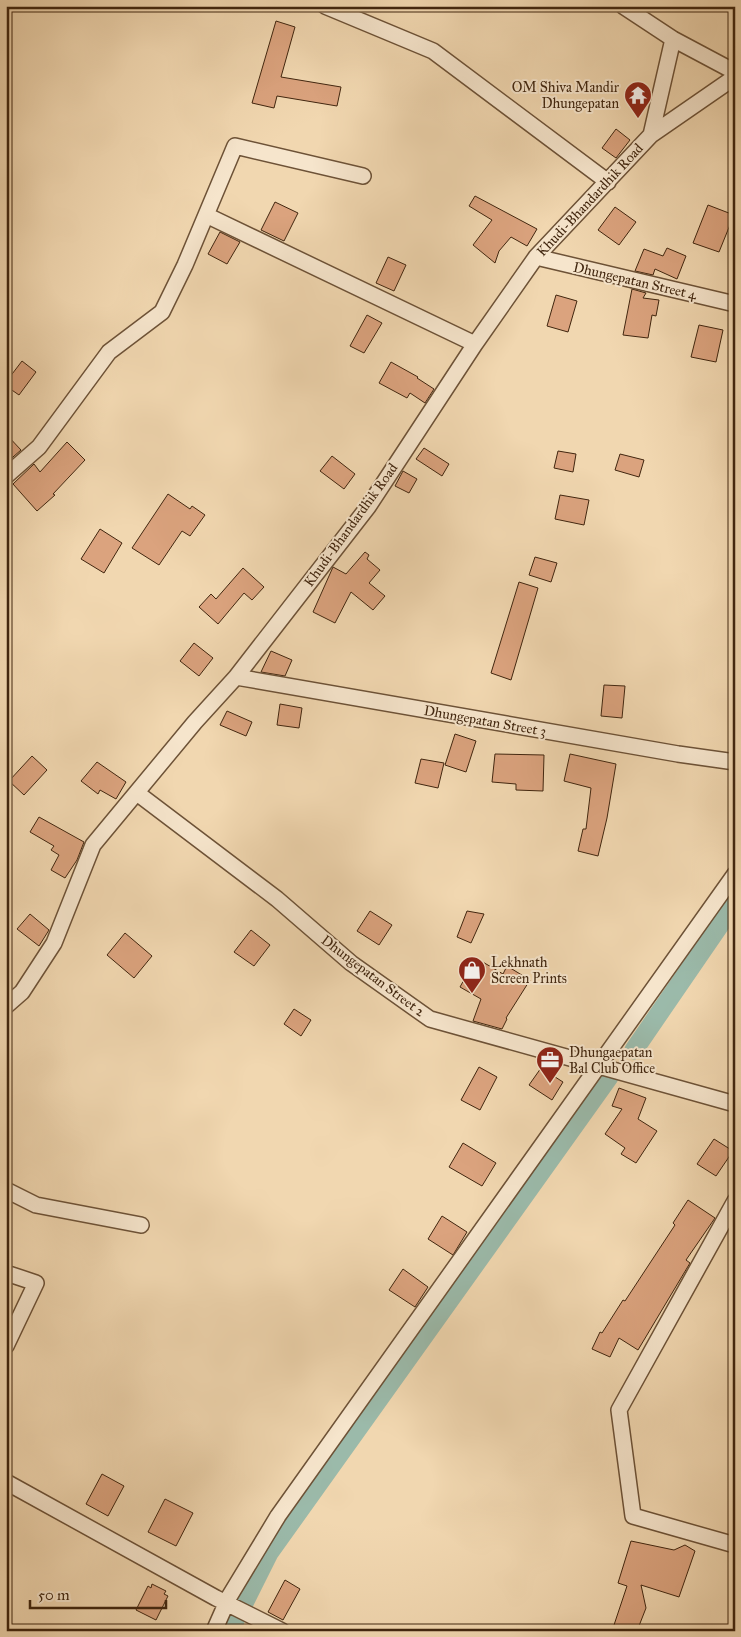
<svg xmlns="http://www.w3.org/2000/svg" width="741" height="1637" viewBox="0 0 741 1637" font-family="'IM FELL Great Primer',serif">
<style>
.lines{fill:none;stroke-linecap:round;stroke-linejoin:round}
.canal{stroke:#9bbaaa;stroke-width:19}
.building{fill:#dba37e;stroke:#41260f}
.street-casing{stroke:#6d5237;stroke-width:18}
.street{stroke:#f6e5cc;stroke-width:15}
.labels{text-anchor:middle;dominant-baseline:central;stroke-width:4;stroke-linejoin:round;paint-order:stroke}
.poi-label{font-size:14px;fill:#41260f;stroke:#f6e5cc;text-anchor:start}
.street-label{font-size:14px;fill:#41260f;stroke:#f6e5cc}
</style>
<rect width="100%" height="100%" fill="#f1d7b0"/>
<filter id="stains"><feTurbulence type="fractalNoise" baseFrequency=".004" numOctaves="4"/><feColorMatrix values="0 0 0 0 .2 0 0 0 0 .09 0 0 0 0 .02 0 0 0 .5 -.17"/></filter>
<radialGradient id="worn" r=".72"><stop offset=".6" stop-color="#630" stop-opacity="0"/><stop offset="1" stop-color="#630" stop-opacity=".3"/></radialGradient>
<g class="lines">
<path class="canal" d="M634,1050L735,903
M243,1605L269,1553L609,1077
M230,1631L235,1621"/>
</g>
<path class="building" d="M276,21L295,27L281,77L341,87L337,106L277,96L274,108L252,103Z
M616,129L630,140L616,158L602,148Z
M475,196L537,229L527,246L511,237L499,251L495,263L473,245L492,220L469,206Z
M275,202L298,213L284,241L261,230Z
M708,205L734,215L719,252L693,243Z
M615,207L636,222L619,245L598,230Z
M220,232L240,242L227,264L208,254Z
M667,248L686,256L677,279L655,269L653,275L635,271L644,249L663,256Z
M388,257L406,265L394,291L376,283Z
M632,289L646,293L643,298L659,300L656,316L652,315L648,338L623,335Z
M556,295L577,301L568,332L547,326Z
M367,315L382,323L364,353L350,346Z
M699,325L723,330L716,362L691,357Z
M22,361L36,372L19,395L6,386V382Z
M391,362L418,377L417,378L434,389L425,403L410,393L407,398L379,383Z
M6,434L21,450L6,463Z
M67,442L85,460L53,494L55,495L37,511L13,484L34,464L40,472Z
M424,448L449,464L442,476L416,459Z
M558,451L576,454L573,472L554,468Z
M620,454L644,460L639,477L615,470Z
M332,456L355,474L344,489L320,471Z
M403,471L417,479L409,493L395,486Z
M168,494L190,509L192,506L205,515L190,536L182,531L159,565L132,548Z
M560,495L589,500L584,525L555,519Z
M100,529L122,543L104,573L81,559Z
M365,552L369,555L367,559L380,570L369,583L385,596L373,610L351,592L335,623L313,612L333,567L346,574Z
M535,557L557,563L551,582L529,575Z
M243,568L264,587L252,600L244,593L218,624L199,607L211,594L216,599Z
M519,582L538,588L511,680L491,673Z
M194,643L213,658L199,676L180,661Z
M271,651L292,660L285,676L261,672Z
M604,685L625,686L622,718L601,716Z
M280,704L302,708L299,728L277,725Z
M227,711L252,722L246,736L220,725Z
M455,734L476,741L466,772L445,765Z
M495,754L544,755L543,791L516,790V784L492,782Z
M570,754L616,764L607,818L598,856L578,851L583,829H586L591,788L564,781Z
M32,756L47,770L24,795L9,781Z
M421,759L444,763L438,788L415,783Z
M97,762L126,782L116,799L100,790L98,794L81,781Z
M39,817L84,842L77,860L65,878L51,870L59,855L51,850L54,846L30,832Z
M370,911L392,925L379,945L357,931Z
M467,911L484,914L471,943L457,937Z
M30,914L49,930L39,946L17,929Z
M251,930L270,945L254,966L234,952Z
M125,933L152,956L134,978L107,955Z
M476,958L503,974L507,966L530,980L506,1018L507,1019L502,1029L473,1021L481,999L460,987Z
M294,1009L311,1020L301,1036L284,1024Z
M479,1067L497,1077L480,1110L461,1100Z
M541,1068L563,1082L552,1100L529,1085Z
M619,1088L646,1098L638,1119L657,1131L636,1163L621,1154L625,1148L605,1134L622,1109L612,1106Z
M714,1139L733,1151L716,1176L697,1164Z
M463,1143L496,1163L482,1186L449,1167Z
M688,1200L715,1218L686,1260L690,1263L638,1350L619,1338L610,1357L592,1349L600,1332L602,1333L623,1300L625,1301L675,1225L673,1223Z
M442,1216L467,1232L453,1255L428,1239Z
M403,1269L428,1287L415,1307L389,1290Z
M102,1474L124,1486L108,1516L86,1504Z
M165,1499L193,1513L176,1546L148,1532Z
M631,1541L674,1550L685,1545L695,1551L679,1597L641,1585L646,1608L637,1631H629L614,1625L627,1586L618,1583Z
M285,1580L300,1589L283,1620L268,1612Z
M152,1584L166,1591L164,1594L168,1596L156,1620L136,1610L148,1586L151,1588Z"/>
<g class="lines">
<g class="street-casing">
<path id="street" d="M325,6L433,51L608,182
M623,6L673,39L735,72
M651,135L673,39
M206,215L475,344
M536,257L735,304
M6,476L39,447L109,352L162,312L185,265L235,146L363,176
M236,677L678,754L735,762
M137,793L277,899L351,963L430,1019L735,1104
M6,1006L22,992L54,943L93,845L195,722L236,677L368,507L475,344L536,257L651,135L735,77
M6,1190L36,1205L141,1225
M735,1201L619,1410L633,1516L735,1545
M6,1273L36,1283L6,1346
M6,1482L216,1598L282,1631
M214,1631L229,1597L278,1516L735,874"/>
</g>
<use href="#street" class="street"/>
</g>
<defs>
<g id="temple-pin" transform="scale(1.4375)"><path d="M0 17L-7.5 6A9.5 9.5 0 1 1 7.5 6Z" fill="#8f2418" stroke="#f6e5cc"/><path d="M0-6L5-2H3V0L6.5 2.5H4V6H1.5V3h-3V6H-4V2.5H-6.5L-3 0V-2H-5Z" fill="#fff"/></g>
<g id="shop-pin" transform="scale(1.4375)"><path d="M0 17L-7.5 6A9.5 9.5 0 1 1 7.5 6Z" fill="#8f2418" stroke="#f6e5cc"/><path d="M-5-2.5h2.3a2.7 3.5 0 0 1 5.4 0H5L5.5 6h-11ZM-1.5-2.5h3a1.5 2.3 0 0 0-3 0Z" fill="#fff"/></g>
<g id="office-pin" transform="scale(1.4375)"><path d="M0 17L-7.5 6A9.5 9.5 0 1 1 7.5 6Z" fill="#8f2418" stroke="#f6e5cc"/><path d="M-6-3h4V-5.5h4V-3h4V5H-6ZM-1-4.5V-3h2v-1.5ZM-6 0V1H6V0Z" fill="#fff"/></g>
</defs>
<g fill-rule="evenodd">
<use href="#temple-pin" x="638" y="95"/>
<use href="#shop-pin" x="472" y="970"/>
<use href="#office-pin" x="550" y="1060"/>
</g>
<g class="labels">
<g class="poi-label">
<text x="619" y="87" text-anchor="end">OM Shiva Mandir<tspan x="619" dy="16">Dhungepatan</tspan></text>
<text x="491" y="962">Lekhnath<tspan x="491" dy="16">Screen Prints</tspan></text>
<text x="569" y="1052">Dhungaepatan<tspan x="569" dy="16">Bal Club Office</tspan></text>
</g>
<g class="street-label">
<text transform="translate(590 200) rotate(-47)">Khudi-Bhandardhik Road</text>
<text transform="translate(635 281) rotate(13)">Dhungepatan Street 4</text>
<text transform="translate(351 525) rotate(-54)">Khudi-Bhandardhik Road</text>
<text transform="translate(485 721) rotate(10)">Dhungepatan Street 3</text>
<text transform="translate(373 976) rotate(37)">Dhungepatan Street 2</text>
</g>
</g>
<rect width="741" height="1637" fill="none" stroke="#f1d7b0" stroke-width="25"/>
<rect x="8" y="8" width="726" height="1622" fill="none" stroke="#41260f" stroke-width="2.5"/>
<rect x="12" y="12" width="716" height="1612" fill="none" stroke="#41260f"/>
<path d="M30 1600v8h136v-8" fill="none" stroke="#41260f" stroke-width="2.5"/>
<text x="38" y="1600" font-size="15" fill="#41260f" stroke="#f6e5cc" stroke-width="4" paint-order="stroke">50 m</text>
<rect width="100%" height="100%" filter="url(#stains)"/>
<rect width="100%" height="100%" fill="url(#worn)"/>
</svg>
